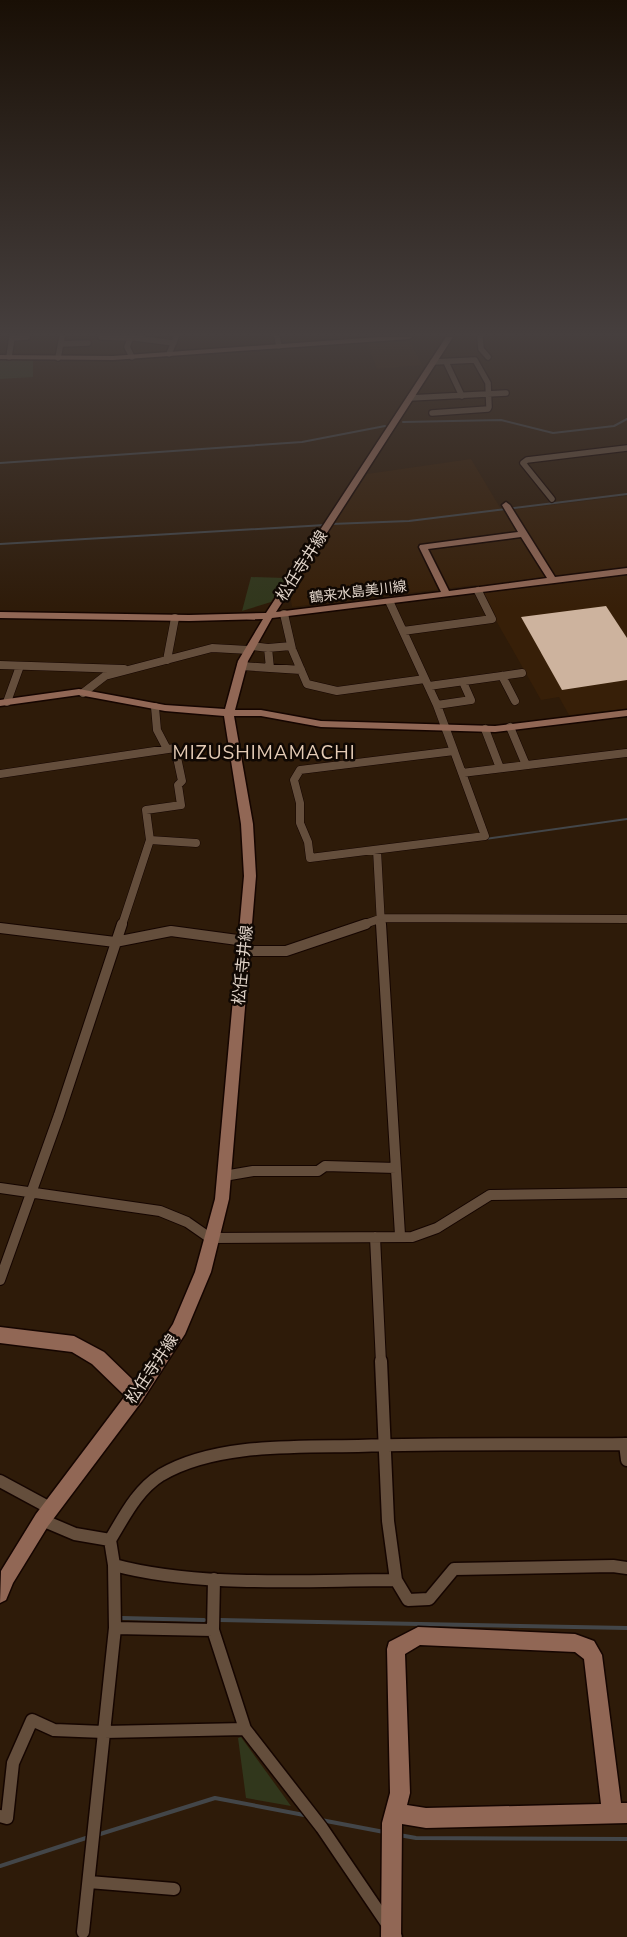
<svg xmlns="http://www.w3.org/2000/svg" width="627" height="1937" viewBox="0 0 627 1937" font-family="'Nunito Sans','Noto Sans JP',sans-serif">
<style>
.built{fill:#371f08}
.green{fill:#31371c}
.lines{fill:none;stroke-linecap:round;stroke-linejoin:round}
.stream-far1{stroke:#434649;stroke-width:2}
.stream{stroke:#434649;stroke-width:4}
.building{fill:#cdb39e}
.street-far3-casing{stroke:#150500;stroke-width:8}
.street-far2-casing{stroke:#150500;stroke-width:9}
.street-far1-casing{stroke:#150500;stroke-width:12}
.street-casing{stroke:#150500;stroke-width:15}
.secondary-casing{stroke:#150500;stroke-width:3}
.street-far3{stroke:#644e3c;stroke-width:5.5}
.street-far2{stroke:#644e3c;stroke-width:8}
.street-far1{stroke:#644e3c;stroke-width:10}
.street{stroke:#644e3c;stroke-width:12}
.secondary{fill:#916755;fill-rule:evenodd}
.labels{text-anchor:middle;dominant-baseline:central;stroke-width:5;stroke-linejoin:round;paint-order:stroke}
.far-street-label{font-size:14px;fill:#e0d3c8;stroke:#100803}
.street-label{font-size:16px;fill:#e0d3c8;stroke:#100803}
.quarter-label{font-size:19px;letter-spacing:1px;fill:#e5ccb6;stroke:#100803}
</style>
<rect width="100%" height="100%" fill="#2e1b09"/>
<path class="built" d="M409,341L422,365L377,369L367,343Z
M471,459L502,511L627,496V709L569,715L559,697L541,700L476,585L292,607L290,594L303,570L367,474Z"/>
<path class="green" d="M0,359L33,360V377L0,379Z
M251,577L286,578L271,602L242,611Z
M241,1737L291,1806L246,1798L238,1738Z"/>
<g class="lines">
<path class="stream-far1" d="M403,422L501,420L553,433L614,426L627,419
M0,463L302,442L385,426
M331,524L409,521L627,494
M0,544L325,525
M485,839L627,819"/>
<path class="stream" d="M122,1618L204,1620
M220,1620L627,1628
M321,1820L384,1832
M97,1835L215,1798L304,1815
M399,1835L416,1838L627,1839
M0,1866L89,1837"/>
</g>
<path class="building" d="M606,606L627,638V680L562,690L521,617Z"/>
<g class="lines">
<g class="street-far3-casing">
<path id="street-far3" d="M101,337L135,338L174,343
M277,337L279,346
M480,337L481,349L488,357
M12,338L27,337
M130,339L127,347L132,357
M61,344L88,343
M169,354L176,337
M9,357L12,337
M58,358L62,337
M446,362L462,396
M410,398L506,393
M432,413L488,409L489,407L488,383L475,360L433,362
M552,499L523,463L527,460L627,448"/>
</g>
<g class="street-far2-casing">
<path id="street-far2" d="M390,603L437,705L454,751
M284,614L292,649L307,684L337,691L425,679
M403,631L492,619L478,591
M252,646L268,648L291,646
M268,648L270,668
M167,660L175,618
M0,665L124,669
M241,666L301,670
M502,676L515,701
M429,686L522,673
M83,693L105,676L212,648L249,650
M7,702L20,666
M437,705L471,700L463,682
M155,707L157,730L167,749
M510,727L526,765
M485,729L500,768
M454,751L485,836L310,858L308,842L300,823V803L294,780L300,770Z
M462,773L626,753
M0,774L175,748L182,781L178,785L181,805L146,810L150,840L122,925
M150,840L196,843
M377,850L381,925
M362,925L382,918L627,919"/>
</g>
<g class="street-far1-casing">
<path id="street-far1" d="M381,924L400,1235
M0,928L115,942L171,931L245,941
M243,951H286L366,924
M224,1176L253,1171H318L325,1166L396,1168
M0,1188L160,1211L187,1222L210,1238L412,1237L437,1228L490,1195L627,1193
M375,1237L381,1363
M0,1280L59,1115L122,924"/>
</g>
<g class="street-casing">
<path id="street" d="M381,1361L388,1521L396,1580L408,1600L429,1599L454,1569L613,1566L627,1568
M625,1444L627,1460
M0,1481L50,1508
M42,1520L75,1534L110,1540C124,1517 137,1490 161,1475C215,1443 297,1447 358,1446C447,1443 537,1445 627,1444
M110,1540L114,1565C199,1588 308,1580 396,1580
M214,1579L213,1630L245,1729L322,1828L396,1937
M115,1628L213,1630
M0,1816L7,1818L13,1763L32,1720L54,1730L104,1732L245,1729
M89,1882L174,1889
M83,1932L115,1628L114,1565"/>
</g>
<g class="secondary-casing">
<path id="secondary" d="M379,337H412L409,339L113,360L0,359V355L113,356Z
M446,337H453L276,612L441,592L419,547L420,545L518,532L502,505L506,502L510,505L555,577L627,568V574L272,618L248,661L235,710H261L321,721L495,726L627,710V716L495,732L321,727L261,716H234L253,824L256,876L229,1199L211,1272L185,1334L142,1401L48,1526L13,1583L6,1600L0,1603L1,1571L36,1514L125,1396L92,1364L72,1352L0,1343V1327L74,1336L104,1352L135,1382L173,1324L195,1272L215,1199L244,876L241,824L224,716L165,711L79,695L0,706V700L79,689L165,705L225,709L238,661L263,619L189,621L0,618V612L189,615L266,613ZM521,537L547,578L449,591L428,549Z
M418,1627L575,1634L594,1641L602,1655L621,1803H627V1823L426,1828L402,1824L401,1937H381L382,1823L390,1793L387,1649L389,1642ZM420,1645L575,1652L584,1659L601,1804L426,1808L407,1805L410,1793L405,1654Z"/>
</g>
<use href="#street-far3" class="street-far3"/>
<use href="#street-far2" class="street-far2"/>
<use href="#street-far1" class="street-far1"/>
<use href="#street" class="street"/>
<use href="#secondary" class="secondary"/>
</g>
<linearGradient id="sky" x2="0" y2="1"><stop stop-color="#190f05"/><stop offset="0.55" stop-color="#463f3e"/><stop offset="1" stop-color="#463f3e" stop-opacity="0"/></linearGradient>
<rect width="627" height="608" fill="url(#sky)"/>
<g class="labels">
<g class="far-street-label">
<text transform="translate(358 592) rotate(-7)">鶴来水島美川線</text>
</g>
<g class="street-label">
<text transform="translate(302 566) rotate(-57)">松任寺井線</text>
<text transform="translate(243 965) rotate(-84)">松任寺井線</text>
<text transform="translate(152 1369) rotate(-56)">松任寺井線</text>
</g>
<g class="quarter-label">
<text x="264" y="753">MIZUSHIMAMACHI</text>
</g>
</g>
</svg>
